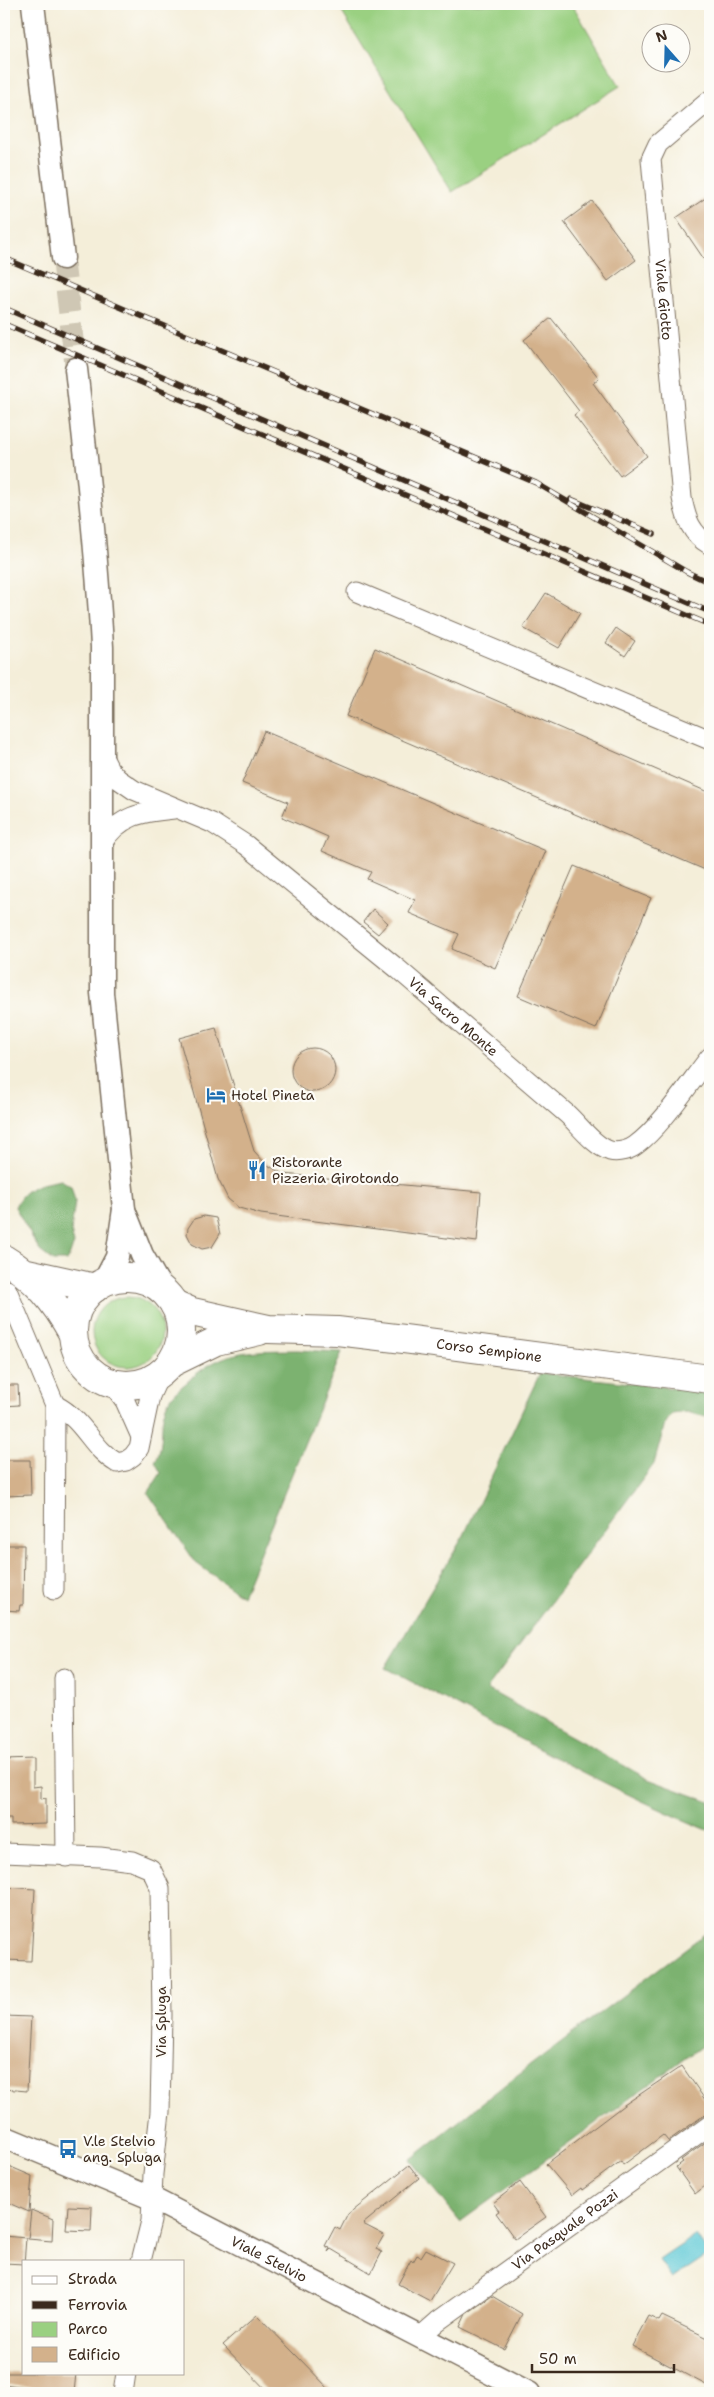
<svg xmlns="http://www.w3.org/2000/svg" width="714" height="2397" viewBox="0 0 714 2397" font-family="'Shantell Sans',sans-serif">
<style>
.green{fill:#9ad081;stroke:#6a7d50}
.forest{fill:#7bb26f;stroke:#5b6e46}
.water{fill:#5dc9d6;stroke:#4c7a7a}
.building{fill:#d3b18b}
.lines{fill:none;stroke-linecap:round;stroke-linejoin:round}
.tertiary-tunnel{stroke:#cfc7b4;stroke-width:22;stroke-dasharray:22 11;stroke-linecap:butt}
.minor-casing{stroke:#7c6f5f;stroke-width:21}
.tertiary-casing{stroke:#7c6f5f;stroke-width:25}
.primary-casing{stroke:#7c6f5f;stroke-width:30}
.minor{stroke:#fff;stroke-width:19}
.tertiary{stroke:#fff;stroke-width:22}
.primary{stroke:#fff;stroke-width:28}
.rail-casing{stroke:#3b2a1e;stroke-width:5.5}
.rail{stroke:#fdfcf7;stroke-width:4;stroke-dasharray:11;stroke-linecap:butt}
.labels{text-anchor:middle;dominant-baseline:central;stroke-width:4.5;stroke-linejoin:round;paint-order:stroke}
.street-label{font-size:14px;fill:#3b2a1e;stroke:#fdfcf7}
.poi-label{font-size:14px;fill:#3b2a1e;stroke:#fdfcf7;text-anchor:start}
</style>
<rect width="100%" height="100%" fill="#fdfcf7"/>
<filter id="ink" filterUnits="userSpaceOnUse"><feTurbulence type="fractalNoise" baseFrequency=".02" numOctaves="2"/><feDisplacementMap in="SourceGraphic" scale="10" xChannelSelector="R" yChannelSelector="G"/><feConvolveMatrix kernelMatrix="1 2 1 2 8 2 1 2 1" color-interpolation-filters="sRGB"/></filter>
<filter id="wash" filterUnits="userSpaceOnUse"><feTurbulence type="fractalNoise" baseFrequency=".0096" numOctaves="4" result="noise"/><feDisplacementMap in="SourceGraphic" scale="20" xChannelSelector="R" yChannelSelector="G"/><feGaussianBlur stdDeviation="1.12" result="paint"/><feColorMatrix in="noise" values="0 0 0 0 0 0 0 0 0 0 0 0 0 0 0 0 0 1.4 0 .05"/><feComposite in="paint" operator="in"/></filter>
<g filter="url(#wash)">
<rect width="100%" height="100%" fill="#f4eed9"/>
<path class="green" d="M337,4H572L620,86L452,192Z
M92 1332a35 35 0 1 1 70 0a35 35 0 1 1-70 0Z"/>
<path class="forest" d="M61,1180L71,1186L75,1201L71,1231L74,1244L67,1261H53L40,1251L15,1207C24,1186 40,1184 61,1180Z
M297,1350L342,1352L242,1596L196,1563L148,1493L161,1473L155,1462C166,1442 158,1425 166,1406C170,1396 178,1390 186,1383C223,1348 249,1351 297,1350Z
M540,1373L710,1392V1418L687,1412L672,1414L665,1424L654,1464L487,1689L648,1779L710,1802V1831C598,1785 493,1723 385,1668L464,1535Z
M710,1930V2040L460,2222L410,2160L512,2079Z"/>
<path class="water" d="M696,2235L709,2254L672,2279L659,2260Z"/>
<g id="blocks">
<path class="building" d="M710,195V268L676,218Z
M592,201L636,260L608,281L564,222Z
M551,318L599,378L593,383L647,456L620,476L574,415L579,411L524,340Z
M546,593L580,613L559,648L523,628Z
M616,628L635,641L625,656L606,643Z
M375,648L710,793V872L346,716Z
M264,731L546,851L495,968L452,949L459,934L409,913L415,900L367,879L371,872L322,851L328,837L282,817L288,802L242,783Z
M574,866L651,898L596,1029L518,996Z
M373,909L388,923L378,934L363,922Z
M216,1028L254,1151L266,1164L283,1174L481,1192L477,1242L261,1214L239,1208L228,1199L218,1179L179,1038Z
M291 1070a22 22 0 1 1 44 0a22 22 0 1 1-44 0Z
M204,1216L216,1218L220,1234L212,1247L202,1249L192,1244L187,1234L188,1228L194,1219Z
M4,1385H18L19,1405L4,1406Z
M4,1460H30L31,1495L4,1496Z
M4,1545H24L23,1605H20L19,1611L4,1610Z
M33,1759V1787L41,1786V1799L46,1798V1824L11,1825V1818H4V1760Z
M4,1887L35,1889L31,1961L4,1960Z
M4,2016L31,2017L27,2091L4,2089Z
M682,2066L710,2107V2114L703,2116L668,2141L663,2135L623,2165L621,2161L582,2190L581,2188L572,2195L546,2164L624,2105Z
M710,2139V2182L695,2194L676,2167L683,2162L681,2160Z
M4,2164L32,2176L29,2212L4,2201Z
M409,2165L419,2178L363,2224L384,2235L376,2249L382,2252L371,2273L331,2249L328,2252L330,2248L325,2246L335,2227L340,2230L348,2214Z
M520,2182L546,2217L515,2239L496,2213L499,2211L493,2203Z
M68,2206L92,2207L91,2231L66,2230Z
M31,2210L53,2219L52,2241L28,2239Z
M4,2236L26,2238L24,2264L4,2263Z
M426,2249L453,2263L430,2301L398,2284L411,2260L413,2262L417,2255L421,2257Z
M492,2296L522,2314L504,2349L460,2327L466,2314Z
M257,2315L333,2393H269L223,2345Z
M648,2316L659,2321L662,2316L710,2339V2377L706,2385L632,2346Z
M4,2373H76L74,2393H47V2390L4,2384Z"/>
</g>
</g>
<g filter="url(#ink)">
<use href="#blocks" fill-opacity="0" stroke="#7c6f5f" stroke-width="1"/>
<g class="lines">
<path class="tertiary-tunnel" d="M63,258L76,369"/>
<g class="minor-casing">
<g id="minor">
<path id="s1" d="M710,100L658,144L651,159L682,498C686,519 691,534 710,545"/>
<path d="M357,592L710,740"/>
<path id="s2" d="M101,753L109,769L118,779L134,790L212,823L246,845L398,969L567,1114C579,1125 594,1146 610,1151C618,1153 630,1150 636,1145C661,1127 690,1082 710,1057"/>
<path d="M101,845C119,815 142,812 174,809"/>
<path d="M7,1290L55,1405L54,1590"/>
<path d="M112,1383L125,1401L141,1437"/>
<path d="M55,1405C85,1420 91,1448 117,1463L126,1461L133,1456L139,1448L150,1396L160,1374"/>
<path d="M64,1678L66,1857"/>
<path d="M4,1853L100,1857L132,1861L151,1869L160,1888L162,2015L160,2112L153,2174L151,2221L141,2261"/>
<path id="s3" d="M421,2336L438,2321L710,2125"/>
<path d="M123,2393L126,2373"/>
</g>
</g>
<g class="tertiary-casing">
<g id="tertiary">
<path d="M33,4L63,258"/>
<path d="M76,369C87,462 97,554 102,647V993L124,1209L117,1257L104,1282"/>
<path d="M124,1210L142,1255L162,1290"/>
<path id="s4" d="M4,2137L151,2198L529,2393"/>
</g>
</g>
<g class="primary-casing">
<g id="primary">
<path d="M4,1259C37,1279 54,1300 73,1334"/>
<path d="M27,1273L95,1288"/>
<circle cx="127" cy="1331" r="54"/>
<path id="s5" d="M174,1304L192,1312L268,1329L337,1331L404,1339L710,1379"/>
<path d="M171,1363L216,1341L259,1331"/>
</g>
</g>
<use href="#minor" class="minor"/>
<use href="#tertiary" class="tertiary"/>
<use href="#primary" class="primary"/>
<g class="rail-casing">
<path id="rail" d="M4,258L536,483L687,572L710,583
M4,308L710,612
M4,324L710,625
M571,499L654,534"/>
</g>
<use href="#rail" class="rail"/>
</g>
</g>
<defs>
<g id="hotel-bare" transform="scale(1.5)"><path d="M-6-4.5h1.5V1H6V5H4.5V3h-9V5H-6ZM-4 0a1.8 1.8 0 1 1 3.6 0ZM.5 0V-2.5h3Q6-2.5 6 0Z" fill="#1f6fb2" stroke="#fdfcf7" stroke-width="2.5" paint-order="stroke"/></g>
<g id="restaurant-bare" transform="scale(1.5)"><path d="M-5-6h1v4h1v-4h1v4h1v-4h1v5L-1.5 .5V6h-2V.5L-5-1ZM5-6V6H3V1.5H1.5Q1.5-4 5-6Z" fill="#1f6fb2" stroke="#fdfcf7" stroke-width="2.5" paint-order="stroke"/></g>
<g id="bus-bare" transform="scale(1.5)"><path d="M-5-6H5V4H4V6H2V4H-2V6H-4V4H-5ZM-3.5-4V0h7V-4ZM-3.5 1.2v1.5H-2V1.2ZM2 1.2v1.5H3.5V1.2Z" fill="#1f6fb2" stroke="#fdfcf7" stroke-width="2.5" paint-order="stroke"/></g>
</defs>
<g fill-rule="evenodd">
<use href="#hotel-bare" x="216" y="1095"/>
<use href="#restaurant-bare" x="257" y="1170"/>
<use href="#bus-bare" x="68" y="2149"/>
</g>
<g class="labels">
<g class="street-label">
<text stroke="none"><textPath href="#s1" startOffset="226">Viale Giotto</textPath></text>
<text stroke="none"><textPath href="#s2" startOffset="445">Via Sacro Monte</textPath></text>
<text stroke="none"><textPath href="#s5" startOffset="320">Corso Sempione</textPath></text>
<text transform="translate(161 2022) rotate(-90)">Via Spluga</text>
<text stroke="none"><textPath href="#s3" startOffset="179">Via Pasquale Pozzi</textPath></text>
<text stroke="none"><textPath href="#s4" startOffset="292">Viale Stelvio</textPath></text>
</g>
<g class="poi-label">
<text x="231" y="1095">Hotel Pineta</text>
<text x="272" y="1162">Ristorante<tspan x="272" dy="16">Pizzeria Girotondo</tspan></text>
<text x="83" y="2141">V.le Stelvio<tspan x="83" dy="16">ang. Spluga</tspan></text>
</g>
</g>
<rect width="714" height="2397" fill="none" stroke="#fdfcf7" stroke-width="20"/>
<rect x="22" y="2260" width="162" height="115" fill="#fdfcf7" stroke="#afa8a0"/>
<rect x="32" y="2276" width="25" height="8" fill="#ffffff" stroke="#afa8a0"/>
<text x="68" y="2284" font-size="15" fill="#3b2a1e">Strada</text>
<rect x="32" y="2301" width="25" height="8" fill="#3b2a1e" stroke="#afa8a0"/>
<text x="68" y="2310" font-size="15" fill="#3b2a1e">Ferrovia</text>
<rect x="32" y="2322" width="25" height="15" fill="#9ad081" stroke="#afa8a0"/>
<text x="68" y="2334" font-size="15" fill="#3b2a1e">Parco</text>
<rect x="32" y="2347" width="25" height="15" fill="#d3b18b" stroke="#afa8a0"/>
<text x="68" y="2360" font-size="15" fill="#3b2a1e">Edificio</text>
<g transform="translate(666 48) rotate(340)"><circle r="24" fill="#fdfcf7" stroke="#afa8a0"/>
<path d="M0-4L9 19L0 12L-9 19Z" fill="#1f6fb2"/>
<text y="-8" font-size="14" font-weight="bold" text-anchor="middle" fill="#3b2a1e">N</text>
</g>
<path d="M532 2364v8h142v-8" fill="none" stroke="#3b2a1e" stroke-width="2.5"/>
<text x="539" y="2364" font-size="15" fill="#3b2a1e" stroke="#fdfcf7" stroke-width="4" paint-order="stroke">50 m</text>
</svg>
